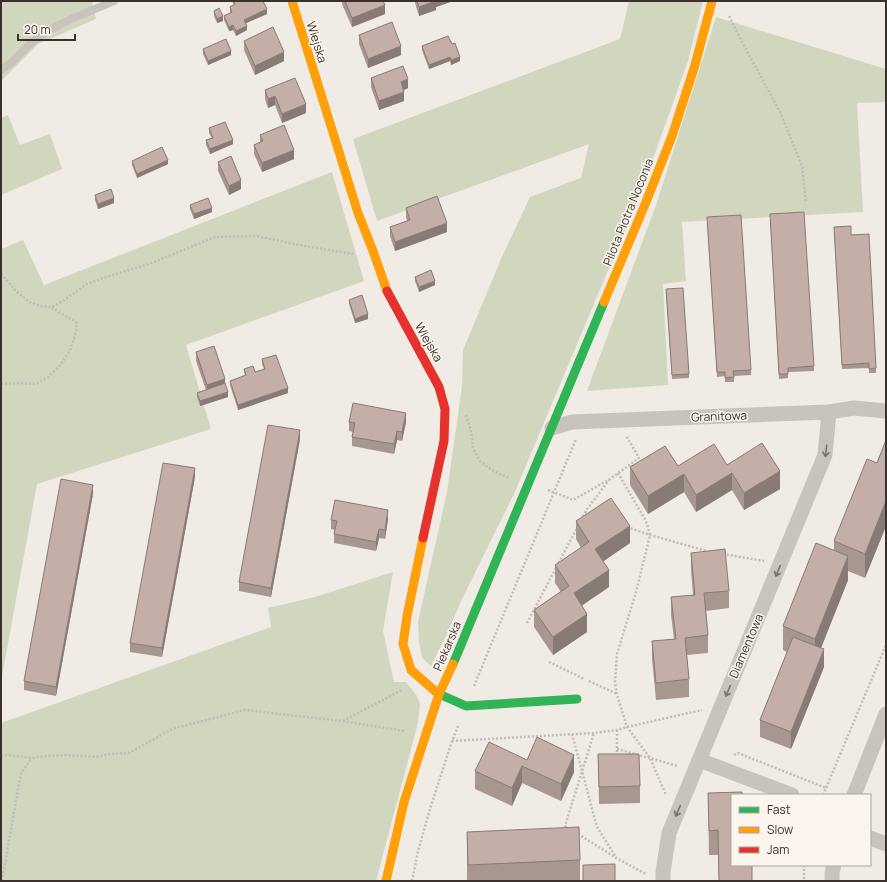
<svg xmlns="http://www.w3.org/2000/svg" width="887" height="882" viewBox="0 0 887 882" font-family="Manrope,sans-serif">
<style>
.green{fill:#d1d6bf}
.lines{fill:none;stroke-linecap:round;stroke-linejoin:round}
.path{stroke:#c2bbb6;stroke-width:2.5;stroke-dasharray:2 2;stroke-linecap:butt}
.lane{stroke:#c9c3be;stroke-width:8}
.street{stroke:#c9c3be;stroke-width:15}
.fast{stroke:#30b455;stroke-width:9}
.slow{stroke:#ff9f0a;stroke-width:9}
.jam{stroke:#e5322d;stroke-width:9}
.wall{fill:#a89690}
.shaded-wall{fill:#887a75}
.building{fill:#c3afa7;stroke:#887a75}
.oneway{stroke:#7b726d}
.labels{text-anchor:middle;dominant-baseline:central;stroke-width:3;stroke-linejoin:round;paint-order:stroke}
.street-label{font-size:12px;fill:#3b302b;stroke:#fbf5ee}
</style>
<rect width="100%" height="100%" fill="#f0ebe5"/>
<path class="green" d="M1,1H92L96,19L38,44L1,81Z
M629,1H703L688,61L641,192L514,494L462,599L446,636L431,666L422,658L419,642L418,622L447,492L462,386L463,350L501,259L530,197L581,178L589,144L377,221L353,139L620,39Z
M716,17L886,69V102L857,103L863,212L682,222L686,281L663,284L668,385L587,391L656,205Z
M8,115L20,145L50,134L62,169L1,195V118Z
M332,172L364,281L186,345L211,429L37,484L1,682V249L23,240L44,285Z
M393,572L383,631L394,682H406L417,696L420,704L418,723L376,881H1V723L271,627L268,608L315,597Z"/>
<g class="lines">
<path class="path" d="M729,16L740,38L780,112L802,166L806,203
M1,274L17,292L31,303L41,306L52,307L63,301L87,284L103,278L149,264L215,237L256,236L299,245L353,254
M1,384L18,383L36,384L48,377L58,368L70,351L76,332L77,323C69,317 60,314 52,307
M466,415L471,430L473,448L480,461L493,471L509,478
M618,473L646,521L650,535L636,592L617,654L615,682L617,695L627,727L650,758L666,795
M548,490L573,500L610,479L639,458L627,437
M585,512L591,514
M581,520L585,512L609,480
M627,527L650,535L707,551
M723,554L764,561
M527,623L577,528
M549,662L584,679
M589,681L617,694
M474,686L576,439
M343,721L402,690
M617,730V756
M572,734L597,827L616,857
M452,741L594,733L617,730L627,727L702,710
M617,749L678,766
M734,755L738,753L826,788
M1,756L6,755L32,758L46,756L66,755L96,757L110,754L129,753L172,729L245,710L342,721L405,731
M823,795L826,788L886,645
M570,829L565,826L594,733
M578,834L618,859L646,874
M804,865V881
M2,881L21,773L32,758
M412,881L418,851L430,809L452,741L459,724"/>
<path class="lane" d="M1,70L11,63L31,43L47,31L71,19L114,1"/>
<path class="street" d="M552,428L572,422L829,412L854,408L886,411
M699,760L792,795
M854,795L886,714
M870,838L886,844
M663,881V872L669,833L825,455L829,412
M832,881V873L834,865"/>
<path class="fast" d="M453,664L604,302
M435,691L439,694L466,706L577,699"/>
<path class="slow" d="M292,1L358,213L373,251L387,291
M604,302L646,202L672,136L695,65L712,1
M423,538L407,616L403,644L411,670L435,691
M386,881L404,802L439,694L453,664"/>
<path class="jam" d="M387,291L439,387L445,409L444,441L423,538"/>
</g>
<path class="wall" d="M232,1H263L267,14L246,23L247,30L236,36L233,30L229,31L224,20V16L230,13V7L234,5Z
M342,1H383L385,14L352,27L342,4Z
M415,1H453L436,7V10L419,16L415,3Z
M214,11L223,21L217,23L214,16Z
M359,35L401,55L368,68L359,44Z
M244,41L284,61L255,75L244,50Z
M452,44L460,61L451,65L450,61L429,69L422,50V46Z
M203,49L231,55L208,65L203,54Z
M371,78L408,88L404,90V101L379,110L371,87Z
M265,90L306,113L282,123L275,105L268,108L265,99Z
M209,128L233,144L210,154L206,145V140L212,138L209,133Z
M260,135L294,159L262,172L254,154V145L260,142Z
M132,161L168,164L137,178L132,165Z
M218,162L241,189L229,195L218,171Z
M95,195L114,203L98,209L95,200Z
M190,205L212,212L194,219L190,209Z
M406,208L447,232L395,251L390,236V227L407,221L406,217Z
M770,218L814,366V371L788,372V378L779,379Z
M707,222L751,370V375L734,376V382H725V376L717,377Z
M834,231L851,235L876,368V373H869V368L842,369Z
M415,277L435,285L419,292L415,281Z
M666,289L689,374V378L672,379Z
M349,300L368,319L355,323L349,304Z
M196,352L225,383L228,397L200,406L197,397V393L206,390L196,361Z
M262,359L288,393L238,410L230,385V381L245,376L244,369L255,372L264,369L262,364Z
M349,422H406L402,441L397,440L394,454L352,446V437L353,432L349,431Z
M300,439L271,597L239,591V582Z
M886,440V526L865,578L848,571V580L821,648L824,667L791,749L760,737V720L787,652L783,650V626L834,550V541L877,463Z
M727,465L780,489L744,510L732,490L696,512L684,492L648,514L630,485V467Z
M195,477L162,657L130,652V643Z
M93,494L56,696L24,690V681Z
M388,519L385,539L379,538L376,551L334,543V534L335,530L331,529V520Z
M576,521L630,543L603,561L609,587L582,605L587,632L553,655L534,627V610L561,592L555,583V565L581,548L576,539Z
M691,553L729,591V608L706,611L708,635V653L687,655L689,679V697L656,700L652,659V641L674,639L671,615V597L693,595L691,570Z
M598,754L640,786V803L599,804Z
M527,760L574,772L561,801L522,783L512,806L475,789V771Z
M708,793L732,795L752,881H719L718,855H709Z
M467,832L580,860V881H467Z"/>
<path class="shaded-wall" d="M435,1H453L436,7V10L419,16V7Z
M385,5V14L352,27V18Z
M267,9V14L244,24V20Z
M223,16V21L217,23V19Z
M233,25V30L229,31V27Z
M247,26V30L236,36V31Z
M401,46V55L368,68V59Z
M231,51V55L208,65V61Z
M284,52V61L255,75V66Z
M450,57V61L429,69V65Z
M460,57V61L451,65V60Z
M408,79V88L401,91V82Z
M404,92V101L379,110V101Z
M275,96V105L268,108V99Z
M306,104V113L282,123V114Z
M233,140V144L210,154V149Z
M294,150V159L262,172V163Z
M168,160V164L137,178V174Z
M241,180V189L229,195V186Z
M114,198V203L98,209V204Z
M212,208V212L194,219V214Z
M447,223V232L395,251V242Z
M435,281V285L419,292V287Z
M368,314V319L355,323V319Z
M225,379V388L207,394V385Z
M288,388V393L238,410V405Z
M228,392V397L200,406V401Z
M406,413V422L402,441V432Z
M300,430V439L271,597V588Z
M397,431V440L394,454V444Z
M195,468V477L162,657V648Z
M780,471V489L744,510V493Z
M732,473V490L696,512V495Z
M684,474V492L648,514V496Z
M93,485V494L56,696V687Z
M886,501V526L865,578V554Z
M388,510V519L385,539V530Z
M630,526V543L595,567V549Z
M379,529V538L376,551V542Z
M848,556V580L815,663V639Z
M609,570V587L574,611V593Z
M587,614V632L553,655V637Z
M824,649V667L791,749V732Z
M574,755V772L561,801V784Z
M522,766V783L512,806V788Z"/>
<path class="building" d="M234,1H263L267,9L244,20L247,26L236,31L233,25L229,27L224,16L232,12L230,7L235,4Z
M345,1H383L385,5L352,18Z
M417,1H436L419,7Z
M219,8L223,16L217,19L214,11Z
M392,22L401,46L368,59L359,35Z
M273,27L284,52L255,66L244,41Z
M448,36L452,44L455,43L460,57L451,60L450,57L429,65L422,46Z
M226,39L231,51L208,61L203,49Z
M403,66L408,79L401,82L404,92L379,101L371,78Z
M295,78L306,104L282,114L275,96L268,99L265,90Z
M225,122L233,140L210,149L206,140L213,138L209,128Z
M284,125L294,150L262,163L254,145L263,141L260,135Z
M162,147L168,160L137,174L132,161Z
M231,156L241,180L229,186L218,162Z
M111,189L114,198L98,204L95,195Z
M437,196L447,223L395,242L390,227L410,220L406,208Z
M208,198L212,208L194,214L190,205Z
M804,212L814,366L788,368V374H779L770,214Z
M741,215L751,370L733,371L734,377L725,378V372H717L707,217Z
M851,226V235L869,234L876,368L869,369V363L842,365L834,227Z
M431,270L435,281L419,287L415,277Z
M683,288L689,374L672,375L666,289Z
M362,295L368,314L355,319L349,300Z
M214,346L225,379L207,385L196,352Z
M276,355L288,388L238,405L230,381L246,375L244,369L253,366L255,372L265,369L262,359Z
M225,383L228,392L200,401L197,393Z
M353,403L406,413L402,432L397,431L394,444L352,437L355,423L349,422Z
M268,425L300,430L271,588L239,582Z
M886,440V501L865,554L834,541L867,459L877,463Z
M762,443L780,471L744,493L732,473L696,495L684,474L648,496L630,467L665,446L678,466L714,444L727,465Z
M163,463L195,468L162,648L130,643Z
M61,479L93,485L56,687L24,681Z
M611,498L630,526L595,549L609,570L574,593L587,614L553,637L534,610L569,586L555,565L589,542L576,521Z
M335,500L388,510L385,530L379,529L376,542L334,534L337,521L331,520Z
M816,543L848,556L815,639L783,626Z
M725,549L729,591L704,593L708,635L685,638L689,679L656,683L652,641L676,639L671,597L695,595L691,553Z
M793,637L824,649L791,732L760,720Z
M537,737L574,755L561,784L522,766L512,788L475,771L489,742L527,760Z
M598,754H639L640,786L599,787Z
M742,792V795H732V865H752V881H719L718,830L709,831L708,793Z
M579,827L580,860L468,865L467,832Z
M615,864V881H583V865Z"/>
<defs><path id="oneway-shaft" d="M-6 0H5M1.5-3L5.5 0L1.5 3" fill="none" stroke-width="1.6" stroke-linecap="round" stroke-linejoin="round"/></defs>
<g class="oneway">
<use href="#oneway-shaft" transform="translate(826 451) rotate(97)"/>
<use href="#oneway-shaft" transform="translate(778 571) rotate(113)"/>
<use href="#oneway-shaft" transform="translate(728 691) rotate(113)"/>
<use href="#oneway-shaft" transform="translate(678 811) rotate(113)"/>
</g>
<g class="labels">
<g class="street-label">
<text transform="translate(317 42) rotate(73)">Wiejska</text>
<text transform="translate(628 212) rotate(-68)">Pilota Piotra Noconia</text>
<text transform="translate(429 342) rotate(60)">Wiejska</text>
<text transform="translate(719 416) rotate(-2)">Granitowa</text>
<text transform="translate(447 646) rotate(-67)">Piekarska</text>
<text transform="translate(746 646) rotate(-67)">Diamentowa</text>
</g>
</g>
<rect width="887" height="882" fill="none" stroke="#3b302b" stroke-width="4"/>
<rect x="731" y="794" width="140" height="72" fill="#fbf5ee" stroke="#aea6a0"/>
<rect x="739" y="807" width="20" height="6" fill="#30b455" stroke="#aea6a0"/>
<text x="767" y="814" font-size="12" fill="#3b302b">Fast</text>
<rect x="739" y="827" width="20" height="6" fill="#ff9f0a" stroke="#aea6a0"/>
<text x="767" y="834" font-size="12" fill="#3b302b">Slow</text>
<rect x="739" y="847" width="20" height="6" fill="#e5322d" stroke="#aea6a0"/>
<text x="767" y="854" font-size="12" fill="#3b302b">Jam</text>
<path d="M18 34v6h57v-6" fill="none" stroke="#3b302b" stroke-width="2"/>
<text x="24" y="34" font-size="12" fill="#3b302b" stroke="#fbf5ee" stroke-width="3" paint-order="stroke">20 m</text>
</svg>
